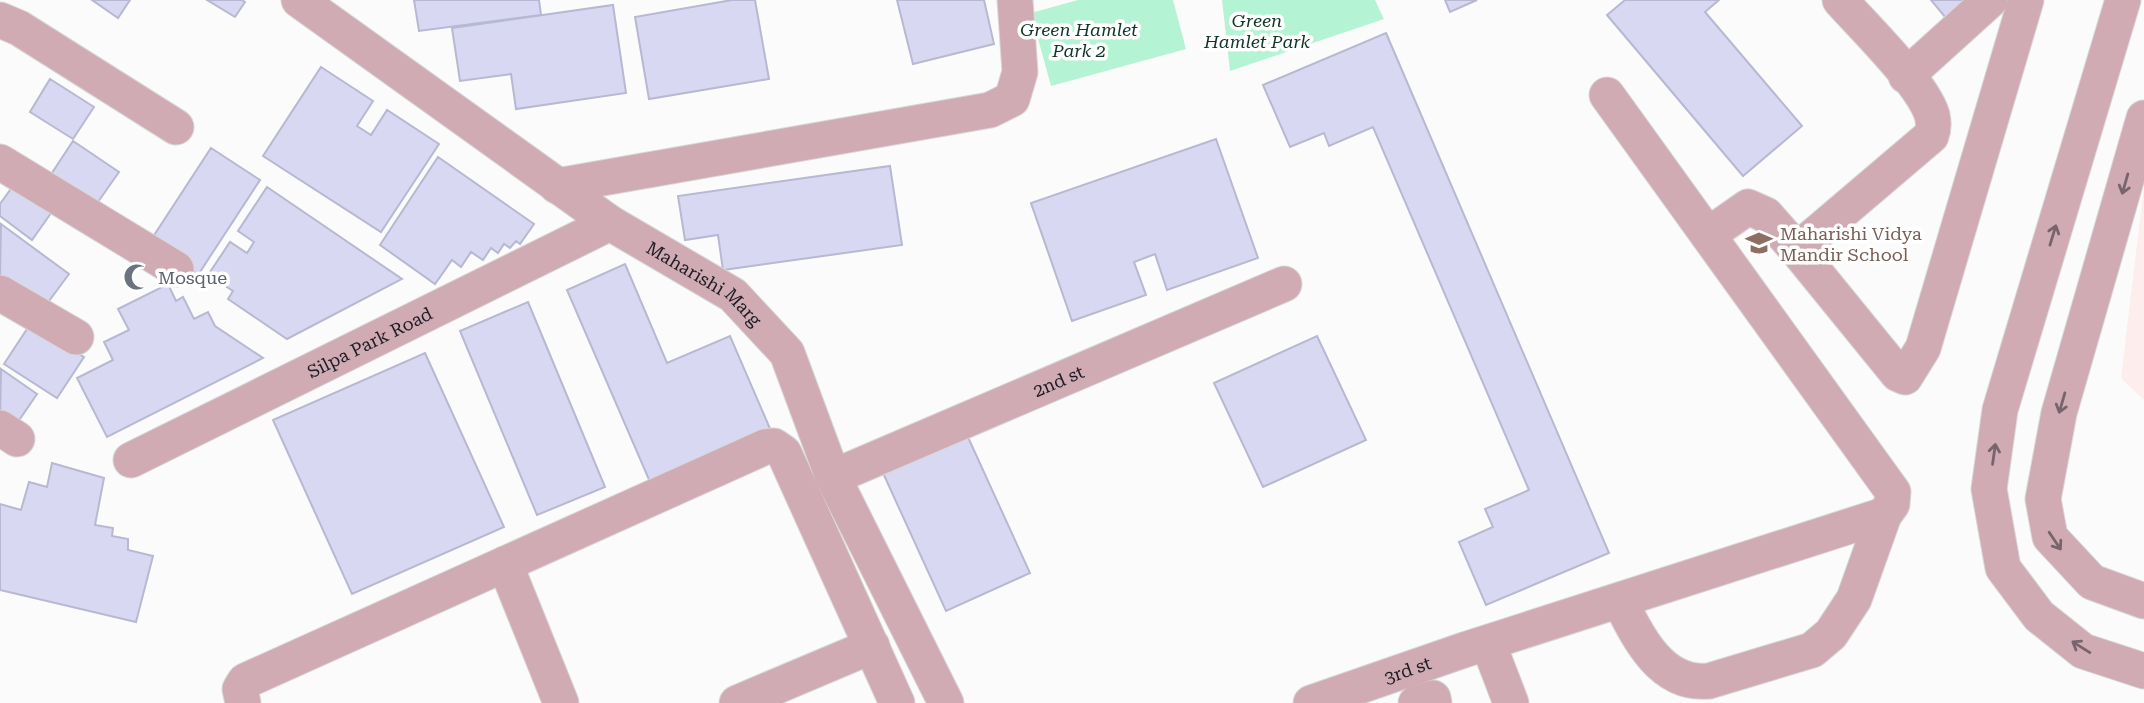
<svg xmlns="http://www.w3.org/2000/svg" width="2144" height="703" viewBox="0 0 2144 703" font-family="'Roboto Serif',serif">
<style>
.commercial{fill:#fdedec}
.green{fill:#b4f4d4}
.building{fill:#d8d8f3;stroke:#b7b8d1;stroke-width:2}
.lines{fill:none;stroke-linecap:round;stroke-linejoin:round}
.minor-casing{stroke:#d7d7d9;stroke-width:37}
.minor{stroke:#d1abb3;stroke-width:35}
.oneway{stroke:#77646c}
.labels{text-anchor:middle;dominant-baseline:central;stroke-width:7;stroke-linejoin:round;paint-order:stroke}
.park-label{font-size:18px;font-style:italic;fill:#0f3526;stroke:#fff}
.education-label{font-size:18px;fill:#785e54;stroke:#fff;text-anchor:start}
.worship-label{font-size:18px;fill:#5b616d;stroke:#fff;text-anchor:start}
.street-label{font-size:18px;fill:#1d1c25;stroke:#fff}
</style>
<rect width="100%" height="100%" fill="#fbfbfb"/>
<path class="commercial" d="M2144,186V400L2121,378Z"/>
<path class="green" d="M1078,0H1173L1186,49L1051,86L1031,13Z
M1222,0H1375L1384,19L1230,71Z"/>
<path class="building" d="M92,0H130L118,18Z
M207,0H242L245,2L235,17Z
M414,0H539L541,15L419,31Z
M732,0H755L769,79L649,99L635,17Z
M897,0H984L994,44L913,64Z
M1445,0H1477L1450,12Z
M1625,0H1719L1705,12L1802,126L1743,176L1607,15Z
M1931,0H1967L1946,18Z
M613,5L626,93L516,109L511,74L460,81L452,28Z
M1386,33L1609,553L1486,605L1459,542L1493,527L1485,509L1529,490L1373,127L1329,146L1324,133L1290,147L1263,85Z
M321,67L373,101L357,126L371,135L387,110L439,144L381,232L263,156Z
M50,79L94,107L73,139L30,112Z
M1216,139L1258,258L1167,290L1155,254L1134,262L1146,295L1072,321L1031,203Z
M73,141L119,172L93,209L48,179Z
M211,148L260,180L198,275L149,243Z
M438,157L534,224L520,244L516,241L510,248L504,244L498,253L491,248L483,260L471,252L461,267L452,260L435,284L380,245Z
M890,166L902,245L723,270L718,235L685,240L678,196Z
M18,179L56,206L32,240L0,216V204Z
M267,187L402,279L287,339L228,299L233,291L208,275L230,242L247,253L254,242L238,231Z
M1,224L69,274L43,309L0,277Z
M625,264L667,363L730,336L771,431L650,482L567,290Z
M168,284L176,301L183,297L194,319L208,312L215,326L263,358L107,437L77,378L113,360L104,342L129,330L118,309Z
M528,302L605,487L537,515L460,331Z
M31,323L84,357L57,398L4,364Z
M1317,336L1366,440L1263,487L1214,383Z
M425,353L504,527L352,594L273,420Z
M1,369L37,394L13,429L0,420Z
M967,435L1030,573L946,611L883,473Z
M52,463L104,478L95,525L113,528L112,536L128,539V550L153,556L136,622L0,590V504L21,510L29,482L47,487Z"/>
<g class="lines">
<g class="minor-casing">
<g id="minor">
<path id="s1" d="M299,0L610,223L733,295L787,353L833,477L946,703"/>
<path d="M1840,0C1864,27 1922,83 1932,115C1934,123 1934,128 1931,136L1797,250L1898,374L1905,377L1923,348L2026,0"/>
<path d="M2123,0L2000,410L1989,489L2003,568L2039,616L2083,651L2144,671"/>
<path d="M0,20L19,28L176,127"/>
<path d="M1906,76L1990,0"/>
<path d="M2144,118L2059,413L2043,499L2050,537L2092,582L2144,601"/>
<path d="M0,162L176,269"/>
<path d="M557,186L990,110L1012,99L1020,72L1015,0"/>
<path d="M1708,235L1748,207L1766,215L1797,250"/>
<path d="M0,293L76,337"/>
<path d="M0,428L17,439"/>
<path id="s2" d="M131,460L610,223"/>
<path id="s3" d="M833,477L1284,284"/>
<path d="M505,564L561,703"/>
<path d="M1620,601C1638,637 1661,686 1709,681L1812,650L1831,634L1854,599L1884,515"/>
<path d="M1488,643L1511,703"/>
<path d="M243,703L240,689L245,681L765,447L774,446L784,453L897,703"/>
<path d="M737,703L872,646"/>
<path id="s4" d="M1311,703L1464,650L1884,515L1892,504L1893,492L1607,95"/>
<path d="M1416,703L1433,698L1434,703"/>
</g>
</g>
<use href="#minor" class="minor"/>
</g>
<defs><path id="oneway-shaft" d="M-6 0H5M1.5-3L5.5 0L1.5 3" fill="none" stroke-width="1.6" stroke-linecap="round" stroke-linejoin="round" transform="scale(1.75)"/></defs>
<g class="oneway">
<use href="#oneway-shaft" transform="translate(2125 184) rotate(106)"/>
<use href="#oneway-shaft" transform="translate(2053 235) rotate(-73)"/>
<use href="#oneway-shaft" transform="translate(2062 403) rotate(106)"/>
<use href="#oneway-shaft" transform="translate(1994 454) rotate(-82)"/>
<use href="#oneway-shaft" transform="translate(2055 541) rotate(56)"/>
<use href="#oneway-shaft" transform="translate(2081 647) rotate(-148)"/>
</g>
<defs>
<g id="school-bare" transform="scale(2.1)"><path d="M0-5L7-2L0 1L-7-2ZM-4 1L0 2.5L4 1V4Q0 6-4 4Z" fill="#8d6e63" stroke="#fff" stroke-width="2.5" paint-order="stroke"/></g>
<g id="mosque-bare" transform="scale(2.1)"><path d="M3.5-4.9A6 6 0 1 0 3.5 4.9A5 5 0 1 1 3.5-4.9Z" fill="#6b7280" stroke="#fff" stroke-width="2.5" paint-order="stroke"/></g>
</defs>
<g fill-rule="evenodd">
<use href="#school-bare" x="1759" y="243"/>
<use href="#mosque-bare" x="137" y="277"/>
</g>
<g class="labels">
<g class="park-label">
<text x="1257" y="20">Green<tspan x="1257" dy="21">Hamlet Park</tspan></text>
<text x="1079" y="29">Green Hamlet<tspan x="1079" dy="21">Park 2</tspan></text>
</g>
<g class="education-label">
<text x="1780" y="233">Maharishi Vidya<tspan x="1780" dy="21">Mandir School</tspan></text>
</g>
<g class="worship-label">
<text x="158" y="277">Mosque</text>
</g>
<g class="street-label">
<text stroke="none"><textPath href="#s1" startOffset="495">Maharishi Marg</textPath></text>
<text stroke="none"><textPath href="#s2" startOffset="266">Silpa Park Road</textPath></text>
<text stroke="none"><textPath href="#s3" startOffset="245">2nd st</textPath></text>
<text stroke="none"><textPath href="#s4" startOffset="102">3rd st</textPath></text>
</g>
</g>
</svg>
